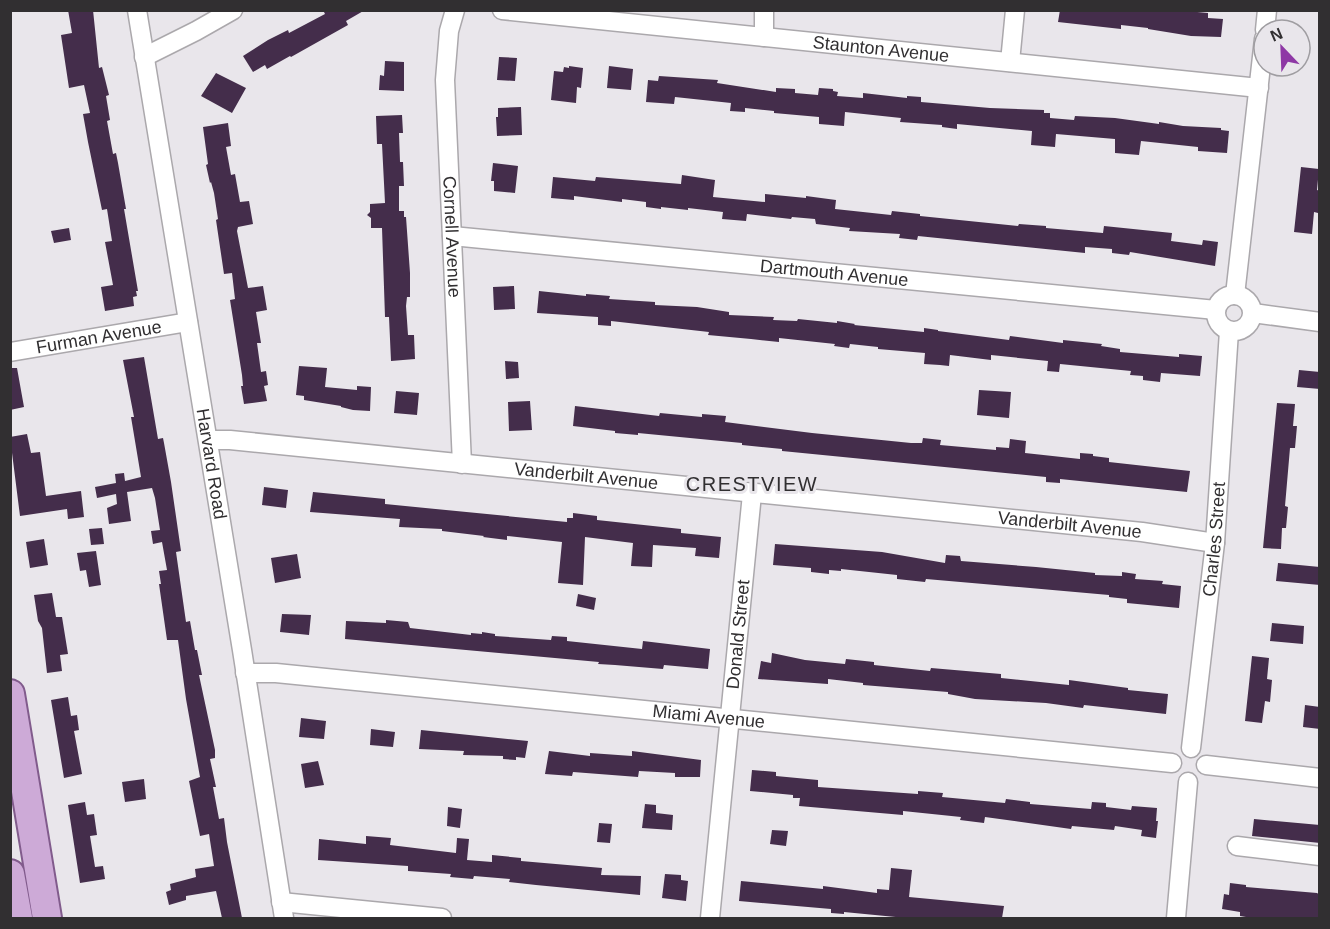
<svg xmlns="http://www.w3.org/2000/svg" width="1330" height="929" viewBox="0 0 1330 929" font-family="Helvetica,sans-serif">
<style>
.building{fill:#442d4b}
.lines{fill:none;stroke-linecap:round;stroke-linejoin:round}
.street-casing{stroke:#aba8ac;stroke-width:21}
.primary-casing{stroke:#815b8c;stroke-width:32}
.street{stroke:#fff;stroke-width:18}
.primary{stroke:#cdaad7;stroke-width:28}
.labels{text-anchor:middle;dominant-baseline:central;stroke-width:6;stroke-linejoin:round;paint-order:stroke}
.street-label{font-size:18px;fill:#312f31;stroke:#e9e6eb}
.neighbourhood-label{font-size:20px;letter-spacing:1.5px;fill:#312f31;stroke:#e9e6eb}
</style>
<rect width="100%" height="100%" fill="#e9e6eb"/>
<path class="building" d="M68,10H93L99,68L102,67L109,95L106,96L110,120L107,121L113,154L116,153L118,163L126,209H124L138,291H136L137,296L133,297L134,306L105,311L101,287L113,285L105,242L112,241L107,209L102,210L88,142L83,114L90,113L84,85L69,88L61,35L72,33Z
M323,10H365L346,21L348,25L291,57L290,56L267,69L265,65L253,72L243,56L268,40L288,30L289,33L325,14Z
M1060,10H1176L1208,13V18L1223,19L1221,37L1191,36L1148,29V28L1121,25V29L1058,22Z
M499,57L517,58L515,81L497,80Z
M385,61L404,62V91L379,90L380,75L384,76Z
M569,66L583,68L581,88L577,87L576,103L551,100L554,71L563,72L564,67L569,68Z
M609,66L633,69L631,90L607,88Z
M216,73L246,88L232,113L201,96Z
M659,76L718,80L717,83L776,92V88L795,89V93L818,95L819,88L833,89V91L838,92L837,96L863,98V93L907,98V96L921,97V102L990,108L1044,110V113H1050V118L1074,120L1075,116L1115,118L1159,124V122L1183,126L1221,128V130L1229,131L1227,153L1198,151V147L1141,141L1139,155L1115,153V139L1056,134L1055,147L1031,145L1032,131L957,124V129L942,127V125L900,122L901,118L845,112L844,126L819,124V117L774,113V111L745,108V112L730,111L731,103L675,97L674,104L646,102L648,80L658,81Z
M521,107L522,135L497,136L496,117H498V108Z
M402,115L403,133H399L400,162H403L404,186H399V211H404V217H406L410,273V297H407L406,306L408,335H414L415,359L391,361L389,317H385L382,228H371V218L367,215L370,212V204L385,203L382,144H377L376,116Z
M228,123L231,146L226,147L231,175L235,174L240,202L249,201L253,224L238,227L237,231L248,288L263,286L267,310L256,312L261,343H257L261,372L266,371L268,385L264,386L267,401L244,404L241,386H243L242,375L230,300L235,299L232,273L224,274L216,220L218,219L214,193L211,182L210,183L206,165L208,164L203,127Z
M493,163L518,166L515,193L494,191V181H491Z
M1301,167L1319,169L1317,190L1320,191L1318,213L1314,212L1312,234L1294,232Z
M682,175L715,180L713,197L765,202V194L806,198V196L836,200L835,209L891,215L892,211L920,214V216L1018,226L1019,224L1046,226V228L1103,233L1104,226L1172,233L1171,241L1202,245L1203,240L1218,242L1215,266L1130,252L1129,255L1112,253V249L1085,247V253L918,236L917,240L899,238L900,234L849,231L850,228L816,224L815,219L792,217L791,219L747,214L746,221L722,219L723,212L688,208V210L661,207V209L646,207V202L622,199V202L574,196V200L551,198L553,177L595,181L596,177L681,184Z
M69,228L71,240L54,243L51,231Z
M514,286L515,309L494,310L493,287Z
M539,291L586,296V294L610,296L609,299L655,302V305L697,307L729,312V315L774,317L773,320L797,321L798,319L837,323V321L855,324L854,325L924,332V328L938,330V331L1009,340L1010,336L1063,343V340L1102,344L1101,346L1120,349V352L1179,357V354L1202,356L1200,376L1161,373L1160,382L1143,380V376L1130,375L1131,371L1060,364L1059,372L1047,371L1048,361L991,355V360L950,355L949,366L940,365L924,364L925,353L878,349V347L850,344L849,348L834,346L835,344L779,338V342L751,339L708,335L709,332L611,321V326L598,325V317L537,313Z
M144,357L158,439L163,438L164,443L171,482L181,551L176,552L186,622L190,621L195,650H197L202,675H199L215,750V758L210,759L216,787H213L219,819L224,818L227,842L242,918H222L216,891L186,896V900L169,905L166,892L171,890L170,884L196,877L195,869L214,866L209,834L200,836L189,781L200,777L186,699L178,640H167L159,584H161L159,571L167,570L162,542L153,544L151,531L160,530L155,498L152,488L127,492L131,521L109,524L107,508L117,504L116,494L97,498L95,487L116,483L115,474L124,473L125,481L141,477L131,417H134L123,360Z
M505,361L518,362L519,378L506,379Z
M299,366L327,368L325,387L357,390V386L371,387L370,411L353,410L341,407V406L304,400V396L296,395Z
M10,368H17L24,407L10,410Z
M1299,370L1320,372V389L1297,387Z
M979,390L1011,392L1009,418L977,415Z
M396,391L419,393L417,415L394,413Z
M530,401L532,430L509,431L508,402Z
M1277,403L1295,404L1293,426H1297L1295,448H1290L1285,506L1288,507L1286,528H1282L1281,549L1263,548Z
M575,406L659,416L660,413L702,417V414L726,416L725,422L812,433L911,443H922L923,438L941,440L940,445L996,450V447L1009,448L1010,439L1026,441L1025,453L1080,459V453L1093,454V456L1109,458V462L1190,471L1187,492L1060,479V483L1046,482V477L782,451V449L742,445V443L638,433V435L615,433V431L573,426Z
M27,434L31,453L40,452L46,496L81,491L84,517L68,519L67,509L20,516L10,437Z
M264,487L288,490L286,508L262,505Z
M313,492L385,499V504L567,522V518H573V513L597,516V520L681,529V533L721,537L719,558L695,556L696,548L653,545L652,567L631,566L633,543L585,537L583,585L558,583L562,542L507,536V540L483,537L484,536L442,531V529L399,527L400,519L310,512Z
M102,528L104,544L91,545L89,529Z
M44,539L48,565L30,568L26,542Z
M775,544L882,552L945,563L946,555L960,556L961,561L1036,567L1095,573V575L1122,576V572L1136,574L1135,579L1163,581L1162,584L1181,586L1179,608L1127,603V599L1109,597V595L926,579L925,582L897,579V575L841,569V571L829,570V574L811,572V568L773,565Z
M96,551L101,585L89,587L86,570L80,571L77,553Z
M297,554L301,578L275,583L271,558Z
M1278,563L1320,567V585L1276,581Z
M52,593L56,617H62L68,654L60,655L62,671L47,673L42,628L38,621L34,595Z
M578,594L596,598L594,610L576,606Z
M282,614L311,615L309,635L280,632Z
M386,620L408,622L410,628L471,635V633L482,634V632L495,634V636L551,640L552,636L567,637V641L642,649L643,641L710,649L708,669L664,665L663,669L615,665L598,664L599,662L345,639L346,621L386,623Z
M1272,623L1304,626L1303,644L1270,641Z
M772,653L805,660L845,664L846,659L874,662V665L930,671L931,668L1001,674V678L1069,685V680L1128,688V690L1168,694L1166,714L1084,705L1083,708L1046,703L975,699L948,694V692L863,685V683L828,679V684L758,679L761,661L771,663Z
M1252,656L1269,658L1267,679L1272,680L1270,702L1265,701L1262,723L1245,721Z
M68,697L71,716L77,715L79,730L74,731L82,774L64,778L51,700Z
M1305,705L1320,707V729L1303,727Z
M301,718L326,721L324,739L299,737Z
M371,729L395,732L393,747L370,745Z
M421,730L528,741L525,758L516,757V760L503,759V756L463,755L464,751L419,749Z
M549,751L590,756V753L632,756V751L701,760L700,777H675V773L639,771L638,777L573,772L572,776L545,774Z
M318,761L324,785L305,788L301,764Z
M752,770L776,772V776L818,780V787L918,794V791L943,793L942,797L1005,803L1006,799L1030,802V804L1091,809L1092,802L1106,803V807L1131,810L1132,806L1157,808L1156,821H1158L1156,838L1141,836L1142,830L1115,826L1114,830L1072,826L1071,829L985,817L984,823L960,820L961,817L903,811V815L799,806L800,798H793V795L750,791Z
M144,779L146,799L125,802L122,782Z
M85,802L87,815L94,814L97,835L90,836L95,867L103,866L105,879L80,883L68,805Z
M645,804L656,805V813L673,815L672,830L642,828Z
M448,807L462,809L460,828L447,826Z
M1254,819L1320,825V843L1252,836Z
M599,823L612,824L610,843L597,842Z
M772,830L788,831L786,846L770,844Z
M366,836L391,838L390,845L456,853L457,838L469,839L467,860L492,862V855L521,858V861L602,868L601,875L641,876L640,895L536,885L509,882L510,879L474,876L473,879L450,877L451,874L408,871V866L318,860L319,839L366,844Z
M891,868L912,870L909,897L1004,906L1002,918H906L844,912V914L831,913V909L739,901L741,881L823,889V886L877,893V889L889,890Z
M665,874L681,875V880L688,881L686,901L662,898Z
M1230,883L1246,885V887L1317,893L1320,895V918H1252L1240,916V912L1222,909L1224,894L1229,895Z"/>
<g class="lines">
<g class="street-casing">
<g id="street">
<path id="s1" d="M137,10L242,650L284,918"/>
<path id="s2" d="M455,10L449,31L445,80L462,464"/>
<path id="s3" d="M502,10L1259,88"/>
<path d="M1265,30L1267,10"/>
<path d="M764,37V10"/>
<path d="M144,57L196,31L233,10"/>
<path d="M1010,62L1015,10"/>
<path id="s4" d="M452,236L1216,310"/>
<circle cx="1234" cy="313" r="18"/>
<path d="M1235,295L1264,39"/>
<path d="M1253,313L1320,322"/>
<path id="s5" d="M10,352L188,322"/>
<path id="s6" d="M208,440H230L1142,532L1215,543"/>
<path id="s7" d="M245,673H276L1172,763"/>
<path id="s8" d="M1191,748L1215,543L1229,331"/>
<path d="M1206,765L1320,778"/>
<path d="M1237,846L1320,856"/>
<path d="M281,902L442,918"/>
<path id="s9" d="M710,918L752,494"/>
<path d="M1176,918L1188,782"/>
</g>
</g>
<g class="primary-casing">
<path id="primary" d="M10,694L47,918
M10,874L18,918"/>
</g>
<use href="#street" class="street"/>
<use href="#primary" class="primary"/>
</g>
<g class="labels">
<g class="street-label">
<text stroke="none"><textPath href="#s3" startOffset="381">Staunton Avenue</textPath></text>
<text stroke="none"><textPath href="#s2" startOffset="228">Cornell Avenue</textPath></text>
<text stroke="none"><textPath href="#s4" startOffset="384">Dartmouth Avenue</textPath></text>
<text stroke="none"><textPath href="#s5" startOffset="90">Furman Avenue</textPath></text>
<text stroke="none"><textPath href="#s1" startOffset="460">Harvard Road</textPath></text>
<text stroke="none"><textPath href="#s6" startOffset="380">Vanderbilt Avenue</textPath></text>
<text stroke="none"><textPath href="#s6" startOffset="866">Vanderbilt Avenue</textPath></text>
<text stroke="none"><textPath href="#s8" startOffset="210">Charles Street</textPath></text>
<text stroke="none"><textPath href="#s9" startOffset="285">Donald Street</textPath></text>
<text stroke="none"><textPath href="#s7" startOffset="466">Miami Avenue</textPath></text>
</g>
<g class="neighbourhood-label">
<text x="752" y="484">CRESTVIEW</text>
</g>
</g>
<rect width="1330" height="929" fill="none" stroke="#312f31" stroke-width="24"/>
<g transform="translate(1282 48) rotate(337)"><circle r="28" fill="#e9e6eb" stroke="#9f9da1" stroke-width="1.5"/>
<path d="M0-4.5L10 22L0 15L-10 22Z" fill="#8e38a5"/>
<text y="-9" font-size="16" font-weight="bold" text-anchor="middle" fill="#312f31">N</text>
</g>
</svg>
